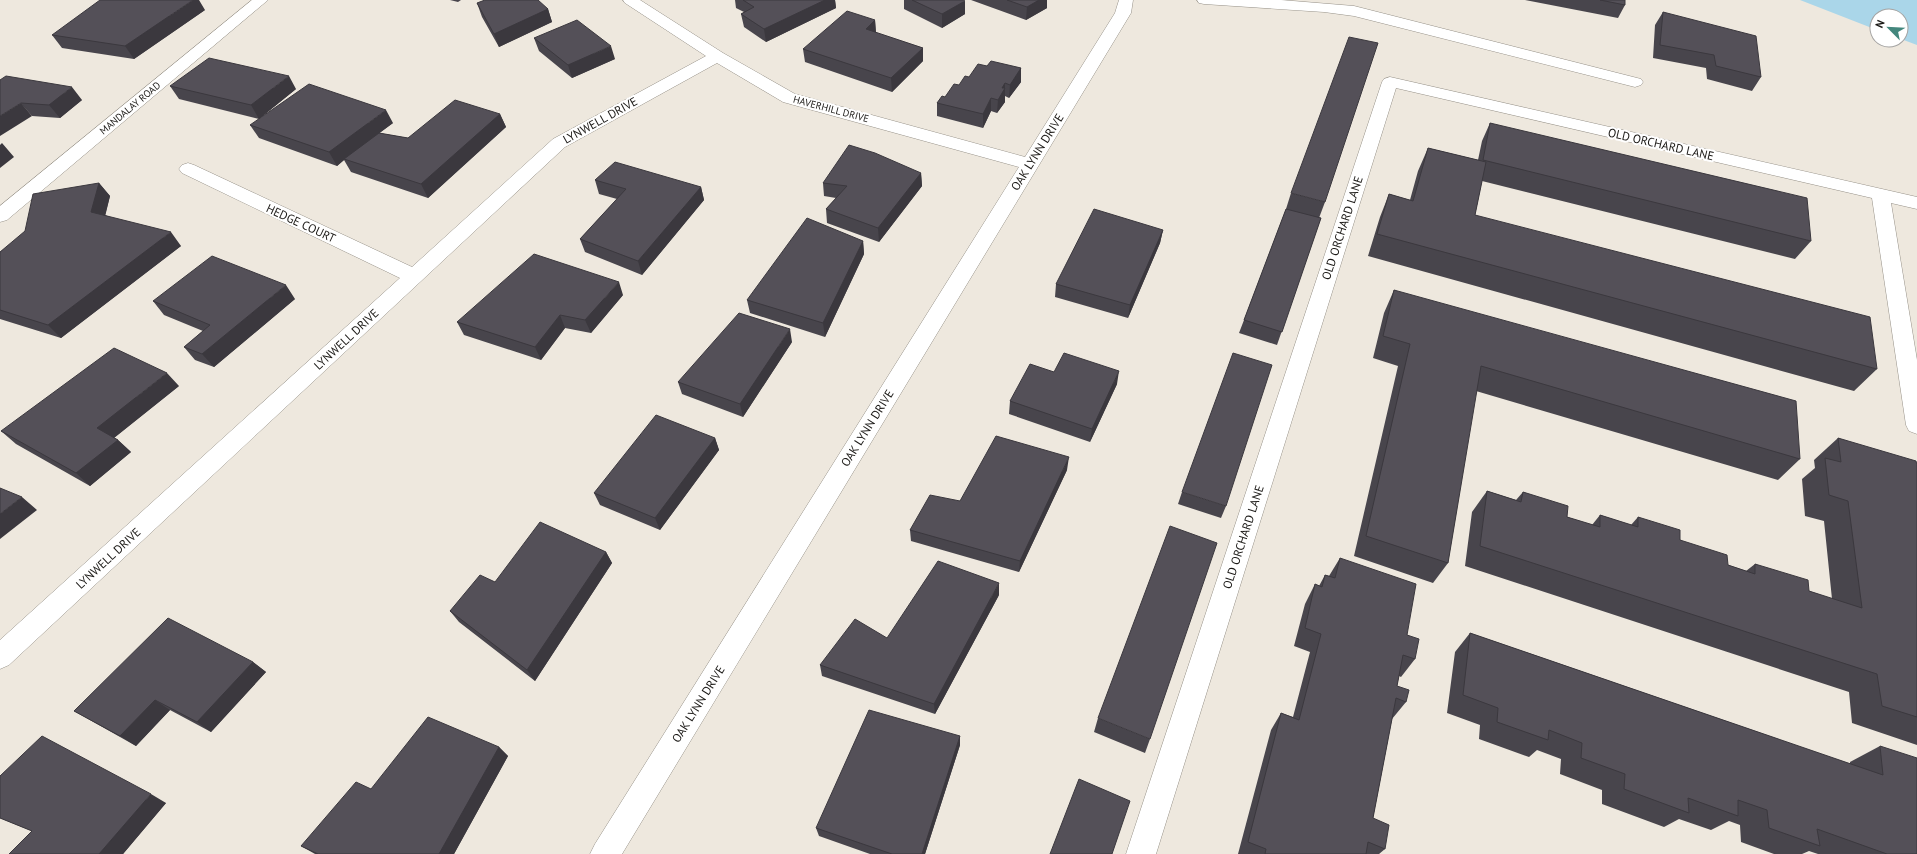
<svg xmlns="http://www.w3.org/2000/svg" width="1917" height="854" viewBox="0 0 1917 854" font-family="'PT Sans',sans-serif">
<style>
.water{fill:#aad6e9}
.lines{fill:none;stroke-linecap:round;stroke-linejoin:round}
.minor-casing{stroke:#969188;stroke-width:1}
.minor{fill:#fff;fill-rule:evenodd}
.wall{fill:#48454c}
.shaded-wall{fill:#3b383e}
.building{fill:#545058;stroke:#3b383e}
.labels{text-anchor:middle;dominant-baseline:central;stroke-width:4;stroke-linejoin:round;paint-order:stroke}
.far-street-label{font-size:10px;fill:#1b1916;stroke:#fff}
.street-label{font-size:12px;fill:#1b1916;stroke:#fff}
</style>
<rect width="100%" height="100%" fill="#eee8de"/>
<path class="water" d="M1800,0H1917V45L1901,39V16H1877V30Z"/>
<g class="lines">
<g class="minor-casing">
<path id="minor" d="M252,0H268L7,220L0,222V206Z
M623,0H640L723,53L795,94L1025,157L1115,13L1119,0H1133L1131,13L622,854H590L595,844L1019,167L783,102L717,63L565,147L9,665L0,669V640L400,278L182,173L179,169L182,165L188,163L194,165L412,267L553,139L706,56L625,3Z
M1197,0H1281L1354,6L1641,79L1643,82L1641,85L1635,87L1354,16L1324,12L1204,4L1199,3Z
M1390,77L1917,197V209L1891,203L1917,360V434L1909,431L1906,425L1872,198L1396,88L1156,854H1126L1382,82L1384,79Z"/>
</g>
<use href="#minor" class="minor"/>
</g>
<path class="wall" d="M450,0H461L458,2Z
M735,0H835L836,8L766,42L744,27L741,14L744,12L736,8Z
M904,0H963L965,14L942,28L904,9Z
M971,0H1047V8L1026,20Z
M1525,0H1625V5L1618,18Z
M477,3L548,9L552,22L499,47L482,17Z
M205,10L134,59L62,48L52,35Z
M1663,12L1761,77L1752,91L1707,79L1706,68L1653,58L1655,25Z
M875,20L876,33L923,48V61L892,92L805,62L803,49Z
M534,38L615,59L572,78L539,51Z
M987,66L1021,68V82L1009,98L1005,96V102L997,113L991,111L983,128L937,116V103L945,97L969,77Z
M0,80L82,100L60,118L32,116Z
M170,86L296,89L259,119L179,99Z
M500,114L506,127L428,198L351,172L344,160L337,166L259,138L250,125L393,123L379,133L408,138Z
M1490,123L1811,241L1795,259L1482,181L1475,215L1877,369L1854,391L1368,256L1380,217L1389,194L1410,200L1418,171L1428,148L1478,160L1482,141Z
M921,173L922,186L879,242L827,223L826,209L836,198L824,196L823,183Z
M595,180L701,187L704,200L642,275L585,252L580,239L617,199L599,194Z
M99,183L110,196L105,215L181,246L61,338L0,319V252Z
M1291,193L1325,202L1319,218H1321L1277,345L1239,333L1244,320L1286,209Z
M1163,230L1160,243L1128,318L1055,297L1056,284Z
M863,241L864,254L825,337L750,313L747,300Z
M1394,290L1800,459L1778,480L1476,391L1448,563L1433,583L1354,556L1398,366L1373,358L1384,313Z
M623,295L591,333L565,328L541,360L464,335L457,322Z
M295,299L214,367L195,360L184,347L203,331L164,315L153,301Z
M792,342L743,417L682,394L678,382Z
M1054,372L1117,384L1090,442L1009,414L1010,401Z
M179,386L114,438L118,440L131,452L90,486L16,444L1,431Z
M715,438L719,450L660,530L600,505L594,493Z
M1838,438L1917,465V745L1852,723L1849,692L1465,566L1472,512L1487,491L1516,500L1523,492L1567,517L1592,525L1600,515L1631,525L1638,517L1680,540L1728,565L1746,571L1755,564L1809,591L1832,599L1824,521L1805,516L1802,479L1815,468L1814,460Z
M1067,470L1019,572L911,541L910,530L960,501Z
M1182,492L1226,506L1221,518L1178,504Z
M606,552L612,563L535,681L459,622L450,611L495,582Z
M1340,558L1407,635L1415,659L1401,677L1399,676L1397,686L1406,702L1392,719L1373,818L1385,849L1379,854H1238L1271,730L1281,713L1293,717L1310,652L1294,646L1305,604L1315,584L1319,586L1325,575L1329,576Z
M999,595L935,714L822,676L820,665L887,638Z
M1470,633L1850,764V762L1880,746L1917,854H1818L1809,851L1802,854H1774L1741,842L1740,825L1729,821L1711,830L1679,819L1664,827L1602,804V790L1560,774L1561,759L1537,750L1529,757L1479,739L1480,725L1447,713L1455,652Z
M253,662L266,672L211,732L170,710L136,746L74,711Z
M1098,718L1150,739L1145,753L1094,732Z
M960,736V745L925,854H870L819,836L816,828Z
M499,747L508,756L454,854H315L301,846L371,789Z
M0,776L166,803L123,854H9L32,831L0,818Z"/>
<path class="shaded-wall" d="M193,0H199L205,10L134,59L125,46Z
M825,0H835L836,8L766,42L764,29Z
M1039,0H1047V8L1026,20L1027,7Z
M965,1V14L942,28V14Z
M548,9L552,22L499,47L494,34Z
M875,20L876,34L866,29Z
M611,46L615,59L572,78L568,65Z
M923,48V61L892,92L891,78Z
M1021,68V82L1009,98L1010,85Z
M289,76L296,89L259,119L251,105Z
M1005,83V102L997,113L998,100L1002,88Z
M72,87L82,100L60,118L49,105Z
M991,98V111L983,128V114Z
M21,103L32,116L0,136V116Z
M386,110L393,123L345,159H344V160L337,166L329,152Z
M500,114L506,127L428,198L421,184Z
M2,143L14,157L0,168V145Z
M921,173L922,186L879,242L878,228Z
M99,183L110,196L103,225L91,212Z
M701,187L704,200L642,275L638,261Z
M1163,230L1160,243L1128,318L1130,305Z
M171,232L181,246L61,338L48,325Z
M863,241L864,254L825,337L823,323Z
M619,282L623,295L591,333L585,320Z
M286,285L295,299L214,367L202,354Z
M560,315L565,328L541,360L535,347Z
M790,329L792,342L743,417L740,404Z
M1119,371L1117,384L1090,442L1092,429Z
M167,373L179,386L110,441L97,428Z
M715,438L719,450L660,530L655,518Z
M118,440L131,452L90,486L76,473Z
M1069,457L1067,470L1019,572L1020,561Z
M22,497L37,510L0,539V514Z
M606,552L612,563L535,681L527,670Z
M999,583V595L935,714L934,704Z
M253,662L266,672L211,732L197,722Z
M155,700L170,710L136,746L120,736Z
M960,736V745L925,854H922Z
M499,747L508,756L454,854H439Z
M151,794L166,803L123,854H99Z"/>
<path class="building" d="M100,0H193L125,46L52,35Z
M485,0H538L548,9L494,34L477,3Z
M743,0H825L764,29L741,14L754,7Z
M912,0H963L965,1L942,14Z
M1007,0H1039L1027,7Z
M1600,0H1625V5Z
M847,11L875,20L866,29L923,48L891,78L803,49Z
M1663,12L1756,36L1761,77L1716,66L1714,55L1660,45Z
M577,20L611,46L568,65L534,38Z
M1349,37L1378,43L1325,202L1291,193Z
M209,58L289,76L251,105L170,86Z
M991,61L1021,68L1010,85L1005,83L1002,88H1005L998,100L991,98L983,114L937,103L942,96L945,97L954,84L959,85L965,76L969,77L978,64L987,66Z
M6,76L72,87L49,105L21,103L0,116V80Z
M309,84L386,110L329,152L250,125Z
M455,100L500,114L421,184L344,159L379,133L408,138Z
M1490,123L1807,198L1811,241L1483,160Z
M849,145L875,153L921,173L878,228L826,209L847,186L823,183Z
M1428,148L1486,162L1475,215L1870,317L1877,369L1377,234L1389,194L1413,201Z
M615,162L701,187L638,261L580,239L626,189L595,180Z
M99,183L91,212L171,232L48,325L0,310V252L25,231L33,194Z
M1094,209L1163,230L1130,305L1056,284Z
M1286,209L1321,218L1282,332L1244,320Z
M807,218L863,241L823,323L747,300Z
M534,254L619,282L585,320L560,315L535,347L457,322Z
M212,256L286,285L202,354L184,347L210,325L153,301Z
M1394,290L1796,401L1800,459L1481,366L1448,563L1366,536L1410,344L1383,336Z
M739,313L790,329L740,404L678,382Z
M114,348L167,373L97,428L118,440L76,473L1,431Z
M1064,353L1119,371L1092,429L1010,401L1030,364L1054,372Z
M1233,353L1272,365L1226,506L1182,492Z
M656,415L715,438L655,518L594,493Z
M996,436L1069,457L1020,561L910,530L930,495L960,501Z
M1838,438L1916,461L1917,465V717L1882,706L1877,674L1480,546L1487,491L1521,502L1523,492L1568,506L1567,517L1600,527V515L1638,527V517L1680,530V540L1727,555L1728,565L1755,574V564L1808,580L1809,591L1862,608L1848,501L1829,495L1825,458L1841,462Z
M0,488L22,497L0,514Z
M540,522L606,552L527,670L450,611L480,575L495,582Z
M1170,526L1217,543L1150,739L1098,718Z
M1340,558L1416,584L1407,635L1419,639L1415,659L1403,655L1397,686L1409,690L1406,702L1396,698L1373,818L1389,825L1385,849L1368,842L1366,854H1265L1266,849L1248,842L1281,713L1299,720L1321,634L1305,628L1315,584L1322,587L1325,575L1335,578Z
M938,561L999,583L934,704L820,665L855,619L887,638Z
M168,618L253,662L197,722L155,700L120,736L74,711Z
M1470,633L1883,775L1880,746L1917,758V854H1887L1817,829L1820,846L1769,828L1767,810L1738,800V816L1688,798L1689,813L1624,789L1625,774L1581,758L1582,743L1549,730L1548,740L1497,722L1498,708L1463,695Z
M869,710L960,736L922,854H892L816,828Z
M428,717L499,747L439,854H318L301,846L356,782L371,789Z
M42,736L151,794L99,854H9L32,831L0,818V776Z
M1079,779L1130,801L1112,854H1050Z"/>
<g class="labels">
<g class="far-street-label">
<text transform="translate(130 108) rotate(-40)">MANDALAY ROAD</text>
<text transform="translate(831 109) rotate(15)">HAVERHILL DRIVE</text>
</g>
<g class="street-label">
<text transform="translate(600 120) rotate(-29)">LYNWELL DRIVE</text>
<text transform="translate(1661 144) rotate(13)">OLD ORCHARD LANE</text>
<text transform="translate(1037 152) rotate(-58)">OAK LYNN DRIVE</text>
<text transform="translate(301 223) rotate(25)">HEDGE COURT</text>
<text transform="translate(1342 228) rotate(-72)">OLD ORCHARD LANE</text>
<text transform="translate(346 339) rotate(-43)">LYNWELL DRIVE</text>
<text transform="translate(867 428) rotate(-58)">OAK LYNN DRIVE</text>
<text transform="translate(1243 537) rotate(-72)">OLD ORCHARD LANE</text>
<text transform="translate(108 558) rotate(-43)">LYNWELL DRIVE</text>
<text transform="translate(698 704) rotate(-58)">OAK LYNN DRIVE</text>
</g>
</g>
<g transform="translate(1889 28) rotate(294)"><circle r="19" fill="#ffffff" stroke="#a4a3a2"/>
<path d="M0-3L7 15L0 10L-7 15Z" fill="#43877d"/>
<text y="-6" font-size="11" font-weight="bold" text-anchor="middle" fill="#1b1916">N</text>
</g>
</svg>
